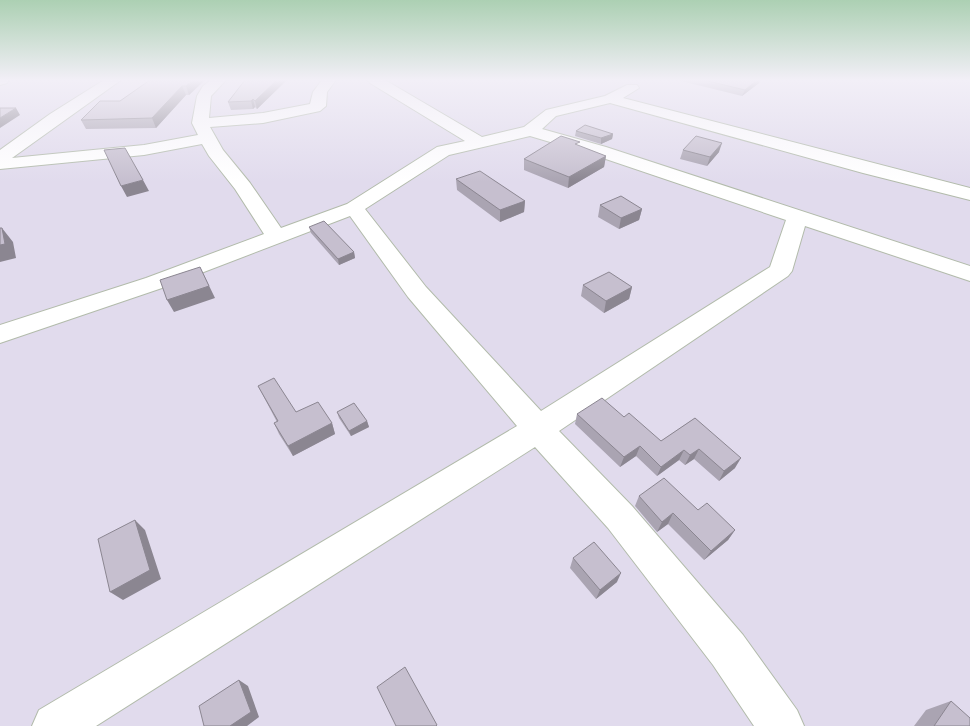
<svg xmlns="http://www.w3.org/2000/svg" width="970" height="726" viewBox="0 0 970 726" font-family="Figtree,sans-serif">
<style>
.lines{fill:none;stroke-linecap:round;stroke-linejoin:round}
.minor-casing{stroke:#b2bbab;stroke-width:2}
.minor{fill:#fff;fill-rule:evenodd}
.wall{fill:#aaa4b2}
.shaded-wall{fill:#8b8691}
.building{fill:#c6bfcf;stroke:#8b8691}
</style>
<rect width="100%" height="100%" fill="#e1dbed"/>
<g class="lines">
<g class="minor-casing">
<path id="minor" d="M0,80H9L7,83L0,85Z
M104,80H121L12,158L144,145L198,135L192,123L197,96L203,86L211,80H226L211,96L209,118L263,113L310,104L313,92L322,80H336L327,92L326,106L320,111L263,123L210,127L223,150L250,183L281,228L347,204L437,147L465,141L370,83L368,80H385L482,137L524,127L546,110L605,96L627,85H637L639,88L623,98L970,188V200L863,173L610,103L556,116L542,129L606,147L970,266V281L805,226L792,271L788,276L559,431L632,506L743,635L797,710L804,726H754L713,665L608,528L535,447L96,726H32L39,710L517,426L408,297L350,216L162,288L0,343V325L146,278L264,234L235,189L209,156L202,144L144,155L0,169V150L50,114ZM530,136L594,155L786,220L770,267L541,411L426,287L365,209L449,155Z"/>
</g>
<use href="#minor" class="minor"/>
</g>
<path class="wall" d="M205,80L189,95H186L156,128L86,129L81,120L120,101Z
M245,80H287L257,109L255,107L253,109L231,110L228,102Z
M677,80H760L759,83L742,96Z
M576,131L613,134L612,139L601,144L575,136Z
M579,146L606,156L604,167L568,188L524,170V159Z
M683,150L719,152L707,166L680,159Z
M456,179L525,201L524,212L500,222L457,190Z
M600,205L642,209L639,220L619,229L598,217Z
M309,227L354,252L355,258L339,265L311,233Z
M583,285L632,287L629,299L604,313L581,296Z
M258,386L296,412L332,423L335,434L293,456L279,434L274,423L277,422Z
M337,412L367,421L369,427L351,436L339,418Z
M577,414L624,417L661,441L695,418L735,468L719,481L694,459L685,465L679,460L657,476L636,456L620,467L575,424Z
M639,496L698,510L735,530L728,540L704,560L668,524L657,532L635,506Z
M573,558L617,582L596,599L570,568Z
M951,701L970,726H914L926,710Z"/>
<path class="shaded-wall" d="M193,80H205L189,95L186,86Z
M277,80H287L257,109L255,101Z
M757,80H760L759,83L742,96L745,90Z
M182,86L186,95L156,128L152,118Z
M253,99L255,107L253,109L251,101Z
M16,108L20,115L0,128V118Z
M613,134L612,139L601,144V138Z
M722,143L719,152L707,166L710,157Z
M606,156L604,167L568,188L569,177Z
M143,180L149,191L127,197L121,186Z
M525,201L524,212L500,222V210Z
M642,209L639,220L619,229L621,218Z
M2,228L13,242L16,258L0,262V245Z
M354,252L355,258L339,265L338,259Z
M200,267L215,298L174,312L167,300Z
M632,287L629,299L604,313L606,301Z
M367,421L369,427L351,436L349,431Z
M332,423L335,434L293,456L288,446Z
M640,446L636,456L620,467L624,457Z
M699,449L694,459L685,465L690,455Z
M684,450L679,460L657,476L661,467Z
M741,458L735,468L719,481L724,471Z
M673,513L668,524L657,532L662,522Z
M135,520L145,530L161,579L123,600L110,592Z
M735,530L728,540L704,560L711,551Z
M621,573L617,582L596,599L600,590Z
M239,680L248,686L259,717L247,726H230Z"/>
<path class="building" d="M150,80H193L186,86H182L152,118L81,120L100,101H120Z
M245,80H277L255,101L253,99L251,101L228,102Z
M704,80H757L745,90Z
M0,108H16L0,118Z
M585,125L613,134L601,138L576,131Z
M561,136L580,142L575,144L606,156L569,177L524,159Z
M696,136L722,143L710,157L683,150Z
M125,148L143,180L121,186L104,150Z
M480,171L525,201L500,210L456,179Z
M621,196L642,209L621,218L600,205Z
M324,221L354,252L338,259L309,227Z
M0,228H2L5,244L0,245Z
M200,267L209,286L167,300L160,280Z
M609,272L632,287L606,301L583,285Z
M274,378L296,412L318,402L332,423L288,446L274,423L278,421L258,386Z
M602,398L624,417L629,413L661,441L695,418L741,458L724,471L699,449L690,455L684,450L661,467L640,446L624,457L577,414Z
M354,403L367,421L349,431L337,412Z
M664,478L698,510L707,503L735,530L711,551L673,513L662,522L639,496Z
M135,520L150,570L110,592L98,539Z
M594,542L621,573L600,590L573,558Z
M405,667L437,725L436,726H396L377,687Z
M239,680L251,712L230,726H204L199,706Z
M951,701L970,718V726H934Z"/>
<linearGradient id="sky" x2="0" y2="1"><stop stop-color="#acd0b3"/><stop offset="0.44" stop-color="#f2eff7"/><stop offset="1" stop-color="#f2eff7" stop-opacity="0"/></linearGradient>
<rect width="970" height="182" fill="url(#sky)"/>
</svg>
